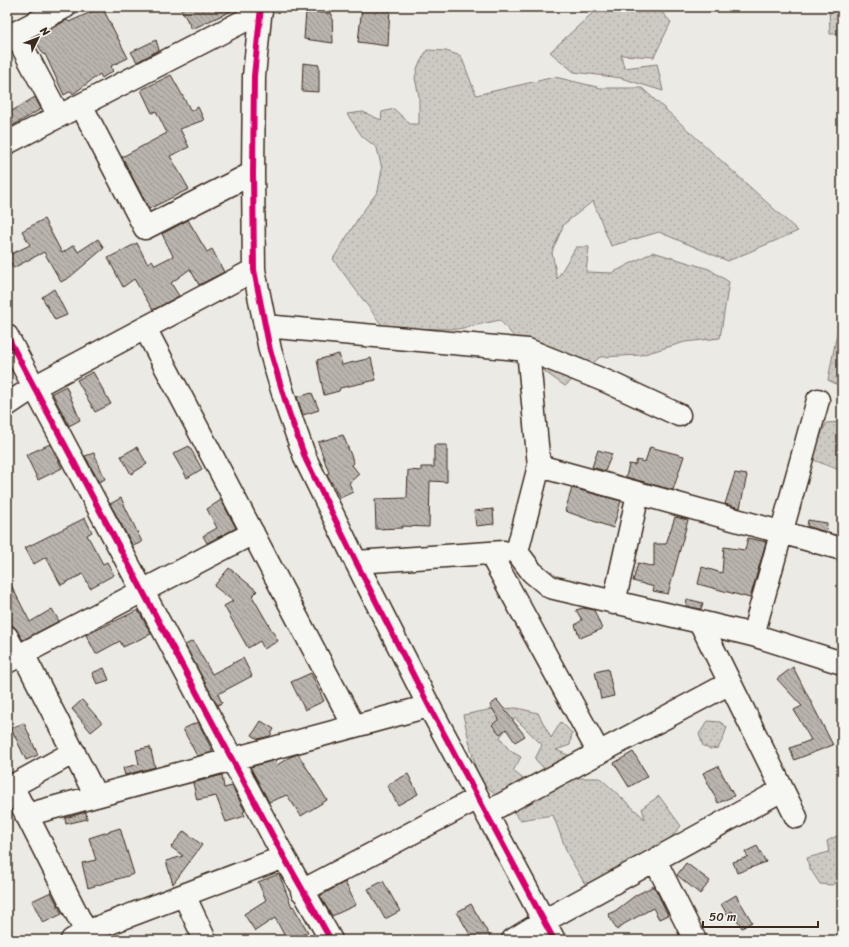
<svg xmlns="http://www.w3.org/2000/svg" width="849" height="947" viewBox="0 0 849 947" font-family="Sriracha,sans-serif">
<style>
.grass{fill:url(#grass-dots);stroke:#847a71}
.building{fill:url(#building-back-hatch);stroke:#3b2a1e}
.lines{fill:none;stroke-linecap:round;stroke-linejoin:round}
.minor-casing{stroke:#3b2a1e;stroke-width:25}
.minor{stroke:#f6f6f2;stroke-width:22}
.cycleway-casing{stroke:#f6f6f2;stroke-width:8}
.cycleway{stroke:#d6006c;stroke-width:6}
</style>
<defs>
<pattern id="grass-dots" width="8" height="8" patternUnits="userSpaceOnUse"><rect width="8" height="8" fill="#cdcac4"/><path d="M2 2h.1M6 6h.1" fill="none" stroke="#b1aea8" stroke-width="1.8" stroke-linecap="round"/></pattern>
<pattern id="building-back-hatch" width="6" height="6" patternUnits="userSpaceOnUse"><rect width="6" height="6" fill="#bab4ae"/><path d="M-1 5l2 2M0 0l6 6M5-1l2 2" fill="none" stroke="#98938d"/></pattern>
</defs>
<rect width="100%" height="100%" fill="#ebeae5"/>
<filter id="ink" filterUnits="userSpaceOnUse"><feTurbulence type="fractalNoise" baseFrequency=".025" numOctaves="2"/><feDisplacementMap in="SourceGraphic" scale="8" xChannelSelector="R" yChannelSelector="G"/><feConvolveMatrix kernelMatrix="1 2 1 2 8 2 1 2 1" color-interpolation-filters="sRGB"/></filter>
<g filter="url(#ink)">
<path class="grass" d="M599,7H657L671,22L654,57L621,55L624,68L657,64L663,91L621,78L574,72L550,52Z
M829,7H842V34H830Z
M427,50L446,51L461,56L476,95L555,77L601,88H642L798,231L728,261L659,232L611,246L593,201L564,224L552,252L557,279L576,247H589L586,272L612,273L653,252L709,269L729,282L720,338L685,342L641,355L600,357L565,386L541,369L500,320L458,329L384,328L333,259L359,217L378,191L382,169L377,148L362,136L347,114L363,112L381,120L382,112L394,109L410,124H419V96L415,78L418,66Z
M842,325V387L828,380L838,328Z
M842,422V471L811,459L826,423Z
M517,708L538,713L551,738L561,722L572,733L570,745L556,750L582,761L551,776L535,759L542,745L515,718L500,737L509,750L521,757L513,771L522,778L525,787L500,799L478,778L463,715L493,709Z
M708,721L720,722L727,727L723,739L718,748L710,749L703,746L699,734Z
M570,778H600L645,819L642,808L659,796L681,826L653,858L589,891L568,855L553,815L520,820L506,802L525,796L556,790Z
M837,836L842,842V881L840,879L832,885L820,884L809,867L807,858L829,852L827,841Z"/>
<path class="building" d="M102,7L128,58L111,66L113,71L102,78L100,74L73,94L71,91L64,95L45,54L44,55L34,38L67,20L69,22Z
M180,7H240L192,29Z
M362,7H390L388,46L358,42Z
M306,11L332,14L333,43L304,39Z
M156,40L159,50L137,62L131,52Z
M303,63L319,65V92L302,91Z
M171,75L191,111L198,107L204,120L180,129L189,147L170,156L189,189L149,209L122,157L167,133L156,111L152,113L141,90Z
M35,97L41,109L7,129V114Z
M44,219L62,253L74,245L78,252L98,239L104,248L70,277L61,282L44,252L13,268L7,256L30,245L22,231Z
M188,220L207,252L212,249L224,272L199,285L190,269L171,283L179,296L153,310L134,279L123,287L108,258L137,243L147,263L152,260L155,265L173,256L162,234Z
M54,289L67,315L55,320L42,297Z
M339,354L342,365L371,358L376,380L340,388L339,391L324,395L317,360Z
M93,372L111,404L95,412L77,380Z
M66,386L80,420L69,426L52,393Z
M312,393L319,410L303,415L297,397Z
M343,435L354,463L352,465L359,474L349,483L353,492L340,498L327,474L329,473L318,442Z
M50,444L62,468L38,480L26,455Z
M434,445H447V482L430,481L429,527L402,526V528L376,529L375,499L407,498L408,470L421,471V467H434Z
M189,446L202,469L187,478L173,454Z
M137,447L147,464L131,474L121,456Z
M650,447L684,456L673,490L626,477L629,464L635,465L637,460L645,462Z
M598,450L612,454L605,471L592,467Z
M94,453L105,479L99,482L85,456Z
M735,473L747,475L740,508L725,504Z
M572,488L621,501L613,528L565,511Z
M121,498L142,542L133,546L110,504Z
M221,500L236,528L207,543L203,536L217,528L207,509Z
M493,509L494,524L476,526L474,511Z
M675,517L688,520L668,594L653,591L654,587L633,581L638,563L654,567V544H666Z
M85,518L92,532L87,535L103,564L107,562L114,575L90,588L83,574L61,585L46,557L34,564L25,548Z
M808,520L827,523L826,532L807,526Z
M748,538L766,542L750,598L698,584L702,567L722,573L724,547L745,550Z
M229,568L257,591L252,596L278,641L264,649L260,641L248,648L224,606L233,601L214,586Z
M7,577L30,622L52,609L59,621L23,640L7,617Z
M687,599L703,603L701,609L686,606Z
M583,608L594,610L602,629L580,638L575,625L582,620L576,610Z
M138,610L151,634L123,647L120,641L96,654L86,635Z
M193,641L212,674L243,658L252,676L218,694L222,703L217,705L185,645Z
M793,667L833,745L794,760L790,748L811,740L794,710L802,706L777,679Z
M104,668L109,680L97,684L92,673Z
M608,669L614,696L601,699L595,672Z
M311,673L324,701L305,710L291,682Z
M82,700L102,723L91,732L72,709Z
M497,700L525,736L515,742L506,729L500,734L492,725L499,719L490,705Z
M261,721L274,729L270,736L258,739L252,735Z
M198,722L213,752L197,756L183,729Z
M24,723L38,755L26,760L11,728Z
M150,747L155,767L125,775L123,768L139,764L136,750Z
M633,752L648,776L629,787L614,763Z
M298,754L327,800L301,816L287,795L269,802L250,767L275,760L277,765L290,757Z
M718,766L734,796L718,803L703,773Z
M408,774L418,794L398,805L387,785Z
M222,775L224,788L232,786L245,811L243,812L245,816L226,822L216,796L197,800L193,783Z
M86,812L87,819L66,824L65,818Z
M120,828L134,874L88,888L82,863L96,860L89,838Z
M184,831L202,845L173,884L166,861L183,856L171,847Z
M757,846L766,862L737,873L733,862L748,857L745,852Z
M686,863L710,881L700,894L677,875Z
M279,874L292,907L293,906L308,932L293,940H287L275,918L255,931L244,914L266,900L258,882Z
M383,881L400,911L385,919L368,889Z
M345,882L356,905L332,916L320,896Z
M654,886L668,915L659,919L653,908L624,924L617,930L608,914L615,911L636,895Z
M51,892L62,914L43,923L32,901Z
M736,895L752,922L742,928L732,911L727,914L721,904Z
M471,904L492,940H473L457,912Z"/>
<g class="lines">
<g class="minor-casing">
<path id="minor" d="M261,7L254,76L253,173L254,270L270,350L289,413L306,460L356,562L429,706L554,940
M81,105L145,228L253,173
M59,116L15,33L65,7
M7,143L261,12
M265,326L528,350L608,382L679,415
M145,328L354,726
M7,336L284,857L331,940
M7,405L34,387L254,270
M539,466L842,549
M517,552L532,572L550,587L700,622L753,635L842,663
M517,552L539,466L528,350
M490,553L599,753
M356,562L504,552
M614,603L638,494
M700,622L796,817
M753,635L818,400
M7,637L17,656
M23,654L96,796
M7,662L253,533
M12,786L90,940
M7,789L74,752
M486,813L730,683
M26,815L429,706
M655,860L695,940
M302,891L478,798
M184,895L205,940
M72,940L86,932L284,857
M513,940L544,921L782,790"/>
</g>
<use href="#minor" class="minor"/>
<g class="cycleway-casing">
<path id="cycleway" d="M261,7L254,76L253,173L254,270L270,350L289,413L306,460L356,562L429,706L554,940
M7,336L284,857L331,940"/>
</g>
<use href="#cycleway" class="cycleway"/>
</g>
</g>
<rect width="849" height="947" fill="none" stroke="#f6f6f2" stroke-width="24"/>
<rect x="12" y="12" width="825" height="923" fill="none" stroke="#3b2a1e" stroke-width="1.5" filter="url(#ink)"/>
<g transform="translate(38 38) rotate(47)" stroke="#f6f6f2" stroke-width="3" paint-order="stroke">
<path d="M0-3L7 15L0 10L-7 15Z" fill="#3b2a1e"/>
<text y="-6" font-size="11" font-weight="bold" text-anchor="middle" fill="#3b2a1e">N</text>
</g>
<path d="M703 921v6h115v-6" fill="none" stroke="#3b2a1e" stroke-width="2"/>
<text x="709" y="921" font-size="12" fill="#3b2a1e" stroke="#f6f6f2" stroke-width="3" paint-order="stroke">50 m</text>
</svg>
